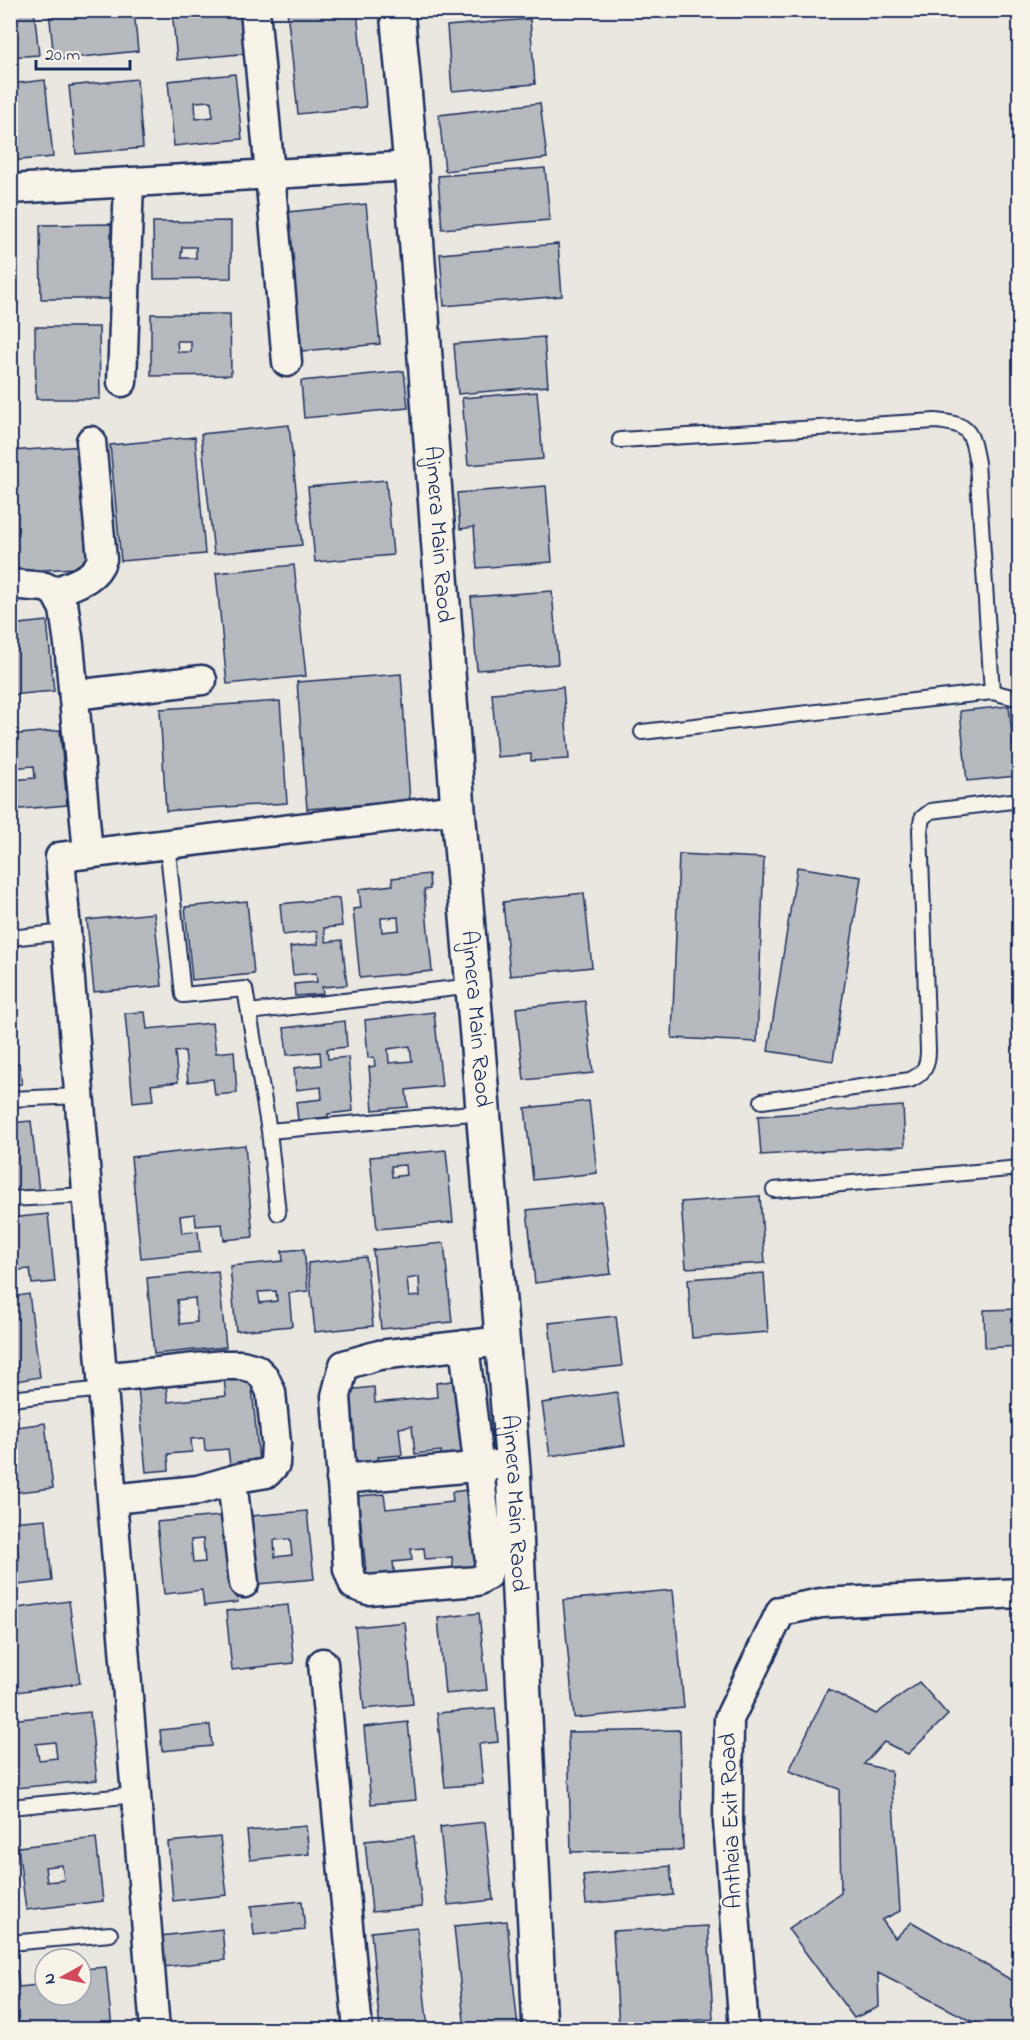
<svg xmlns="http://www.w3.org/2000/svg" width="1030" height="2040" viewBox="0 0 1030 2040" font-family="'Indie Flower',sans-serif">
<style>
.building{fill:#b6babf;stroke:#1b2f5e;stroke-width:1.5;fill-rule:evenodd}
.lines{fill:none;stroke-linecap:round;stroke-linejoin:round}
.service-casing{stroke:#1b2f5e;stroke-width:18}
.minor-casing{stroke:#1b2f5e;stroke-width:33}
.tertiary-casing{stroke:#1b2f5e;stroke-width:38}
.service{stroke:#f7f3e8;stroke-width:14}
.minor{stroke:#f7f3e8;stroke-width:28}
.tertiary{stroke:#f7f3e8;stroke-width:33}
.labels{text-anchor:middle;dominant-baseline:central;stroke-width:4.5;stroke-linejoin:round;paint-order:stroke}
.street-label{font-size:24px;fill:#1b2f5e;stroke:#f7f3e8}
</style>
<rect width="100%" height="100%" fill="#eae7e0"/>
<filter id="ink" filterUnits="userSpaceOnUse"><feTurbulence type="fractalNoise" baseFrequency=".0167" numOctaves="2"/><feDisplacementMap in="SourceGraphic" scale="12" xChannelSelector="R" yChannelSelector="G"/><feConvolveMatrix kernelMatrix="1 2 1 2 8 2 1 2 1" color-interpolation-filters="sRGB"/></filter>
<g filter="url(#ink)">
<path class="building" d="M10,10H34L39,55L10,57Z
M49,10H134L138,51L54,60Z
M172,10H246L250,53L177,60Z
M287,10H357L366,107L298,114Z
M530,19L535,84L452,91L447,26Z
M235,74L242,139L174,146L168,81ZM211,101L213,117L196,119L195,102Z
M137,79L143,148L76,154L69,86Z
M45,80L53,157L10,161V84Z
M540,103L547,158L445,171L439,115Z
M545,168L550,220L442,229L438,176Z
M366,204L380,344L291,352L278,213Z
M231,221V278L154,279L153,222ZM182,247H196V258H181Z
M111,224L112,299H41L40,225Z
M10,234H15L16,313L10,314Z
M558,244L562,296L444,306L440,254Z
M151,314H230L231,375L151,376ZM177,341H191V352H178Z
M35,327H99L100,399H36Z
M10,335H12L13,409H10Z
M544,337L548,386L458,394L454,344Z
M404,371L408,408L304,418L301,381Z
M537,392L543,459L468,465L462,398Z
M289,425L302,545L214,554L201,434Z
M195,437L205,554L121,561L110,445Z
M84,446L92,567L10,572V451Z
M386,480L393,555L315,562L308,487Z
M546,486L552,562L477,568L474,527L460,529L457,493Z
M294,565L306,676L227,684L216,573Z
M552,591L558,664L477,670L471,597Z
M47,621L54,691L10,695V625Z
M401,674L410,801L307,809L297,682Z
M563,687L569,759L531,761V754L497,757L492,693Z
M280,701L287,803L166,811L160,709Z
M1009,706L1016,776L967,781L960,711Z
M60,730L67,805L10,810V780L35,778L34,766L10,768V735Z
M679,854L764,858L757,1042L672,1038Z
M797,867L861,877L833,1061L768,1051Z
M429,874L430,889L424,890L432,971L360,978L353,909L361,908L359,889L393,885L392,878ZM398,917L399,930L382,932L381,918Z
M584,893L592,967L510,976L503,902Z
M339,898L342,926L324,928L326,942L342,940L347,985L322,987L323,994L295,996L294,984L317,982L316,973L293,975L290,947L318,944L317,931L283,935L280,904Z
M247,901L254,974L192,980L185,907Z
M154,913L162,986L94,992L87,920Z
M585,1001L593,1073L524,1080L516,1008Z
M145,1012L147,1029L212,1023L216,1053L234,1051L237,1093L215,1095L213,1079L188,1082L185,1051L175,1052L178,1082L151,1085L153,1100L133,1102L125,1013Z
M434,1012L442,1086L406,1090L408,1107L373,1110L369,1067L375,1066L374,1057L368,1058L365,1020ZM410,1046L412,1061L389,1063L388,1049Z
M345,1021L347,1047L327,1049L328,1059L348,1057L353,1111L328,1114V1117L298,1120L296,1102L322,1099L321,1087L296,1090L294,1068L321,1065L320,1052L287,1055L284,1028Z
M19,1063L22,1084L10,1085V1064Z
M589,1101L597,1173L533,1180L525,1108Z
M903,1106L905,1146L761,1155L758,1116Z
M31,1121L39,1192L10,1196V1123Z
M245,1145L253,1237L224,1240L222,1224L196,1226L195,1214L180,1216L182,1233L198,1231L200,1252L141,1258L131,1157Z
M446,1150L453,1222L377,1229L370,1157ZM405,1165L406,1175L392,1177L391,1166Z
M760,1196L765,1263L686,1268L681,1202Z
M602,1202L611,1274L535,1283L527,1210Z
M48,1214L55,1282L32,1284L30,1269L10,1271V1218Z
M444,1243L452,1322L381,1329L373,1250ZM419,1277L420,1296L409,1297L407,1279Z
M304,1249L308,1291L289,1293L292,1326L236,1331L230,1266L283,1261L282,1251ZM276,1291L277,1301L260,1303L258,1292Z
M366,1257L373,1326L315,1332L308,1263Z
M218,1271L226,1347L154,1354L147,1278ZM195,1298L197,1322L180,1324L177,1300Z
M764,1273L768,1332L692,1338L688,1279Z
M29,1294L40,1377L16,1381L17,1389L10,1390V1313L14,1312L12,1297Z
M1020,1309V1346L985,1348L984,1310Z
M616,1316L622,1366L555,1373L549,1323Z
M251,1377L259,1462L230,1465L228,1449L205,1451L204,1438L191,1439L192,1452L168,1454L169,1470L146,1472L138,1387L166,1384L168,1402L226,1396L224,1379Z
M459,1380L467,1463L442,1466L441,1451L415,1454L412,1426L399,1428L402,1455L378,1457L379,1470L355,1473L347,1390L374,1387L375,1403L437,1397L436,1383Z
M617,1392L625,1445L550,1456L542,1403Z
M45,1423L53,1488L10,1493V1471H12L10,1428Z
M474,1489L482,1570L454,1573L452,1557L425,1559L424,1548L411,1549L412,1560L393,1562L395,1578L367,1581L358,1496L384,1494L386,1509L453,1502L452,1492Z
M307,1511L314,1579L258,1584L251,1516ZM290,1539L292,1555L275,1557L274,1540Z
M229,1515L238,1602L204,1606L202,1590L164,1594L157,1522ZM203,1539L205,1562L193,1563L191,1540Z
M46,1519L52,1581L10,1586V1561L19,1560L17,1541H10V1522Z
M673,1590L684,1708L574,1718L563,1600Z
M69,1601L80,1683L10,1693V1609Z
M288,1605L294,1663L232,1670L226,1611Z
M479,1613L487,1690L445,1694L438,1618Z
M405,1622L413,1704L364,1709L355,1627Z
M919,1682L948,1715L908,1754L884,1742L864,1764L891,1771L900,1911L882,1920L895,1938L912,1922L1020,1985V2030H989L878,1973L879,2007L854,2018L788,1929L841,1893L839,1789L789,1771L828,1689L876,1714Z
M495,1708L498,1742L479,1744L483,1784L445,1787L437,1713Z
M90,1712L97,1780L16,1788L10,1720ZM55,1742L57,1758L39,1760L36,1744Z
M408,1722L416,1800L371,1804L364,1727Z
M210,1725L212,1746L162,1751L160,1730Z
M680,1730L683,1850L571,1852L568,1732Z
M485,1822L493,1900L448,1905L440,1827Z
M306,1826L309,1854L250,1860L247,1831Z
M414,1836L422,1907L372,1912L365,1841Z
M220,1837L227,1895L173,1901L168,1842Z
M96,1838L103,1901L26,1910L18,1847ZM62,1865L64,1880L47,1882L45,1867Z
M670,1866L673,1895L586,1904L583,1875Z
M302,1901L305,1930L254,1935L251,1906Z
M507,1921L518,2028L465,2030L454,1926Z
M708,1926L713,2019L619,2025L613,1931Z
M417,1927L428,2030H380L371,1932Z
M222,1929L225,1960L164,1967L160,1936Z
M106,1967L112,2030H10V1971H17L19,1987L37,1985L38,1994L81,1995V1981L84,1980L83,1969Z"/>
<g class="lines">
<g class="service-casing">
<path id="service" d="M620,440L935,421C970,424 971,431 977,463L992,692
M642,732L992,692L1020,699
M167,843L183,995L245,989L269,1131L483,1112
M10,938L65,932
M249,1012L473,986
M10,1099L79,1096
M762,1101L910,1080C925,1073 928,1065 928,1050L920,830L922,818L931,811L1020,800
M269,1131L278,1213
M774,1190L1020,1168
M10,1199L87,1195
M10,1399L103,1389
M10,1807L136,1795
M10,1943L110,1934"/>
</g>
<g class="minor-casing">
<path id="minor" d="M255,10L287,362
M10,189L411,166
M122,382L129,182
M10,584L45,587L55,592L64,609L69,644L88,853
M55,592C74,584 95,580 102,559L91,441
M74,695L202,680
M464,1345L490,1562L487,1575L477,1581L368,1590L354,1585L348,1569L336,1396L344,1365L379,1355L503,1341
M102,1378L224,1365H242L256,1369L264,1377L271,1392L276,1443L275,1464L267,1473L243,1477L198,1490L112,1499
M341,1479L497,1465
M232,1481L244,1583
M323,1663L358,2030
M155,2030L60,857L458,809
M744,2030L728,1822L729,1719L781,1611L821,1603L1020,1593"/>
</g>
<g class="tertiary-casing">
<g id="tertiary">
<path id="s1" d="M397,10L411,166L458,809L513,1468L540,2030"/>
</g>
</g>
<use href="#service" class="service"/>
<use href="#minor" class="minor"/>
<use href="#tertiary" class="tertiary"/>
</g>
</g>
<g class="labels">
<g class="street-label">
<text stroke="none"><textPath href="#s1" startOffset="526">Ajmera Main Raod</textPath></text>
<text stroke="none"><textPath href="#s1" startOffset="1012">Ajmera Main Raod</textPath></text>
<text stroke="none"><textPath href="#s1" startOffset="1498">Ajmera Main Raod</textPath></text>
<text transform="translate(732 1821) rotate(-92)">Antheia Exit Road</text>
</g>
</g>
<rect width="1030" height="2040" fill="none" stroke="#f7f3e8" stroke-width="36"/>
<rect x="18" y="18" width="994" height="2004" fill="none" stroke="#1b2f5e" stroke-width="2" filter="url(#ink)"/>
<g transform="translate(63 1977) rotate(262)"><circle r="28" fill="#f7f3e8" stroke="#9fa5b1" stroke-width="1.5"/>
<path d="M0-4.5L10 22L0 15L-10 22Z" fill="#d1495b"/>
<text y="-9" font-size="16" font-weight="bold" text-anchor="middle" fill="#1b2f5e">N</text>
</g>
<path d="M36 60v9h94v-9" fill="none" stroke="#1b2f5e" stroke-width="3"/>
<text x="45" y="60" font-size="18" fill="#1b2f5e" stroke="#f7f3e8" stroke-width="4.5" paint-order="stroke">20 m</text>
</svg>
